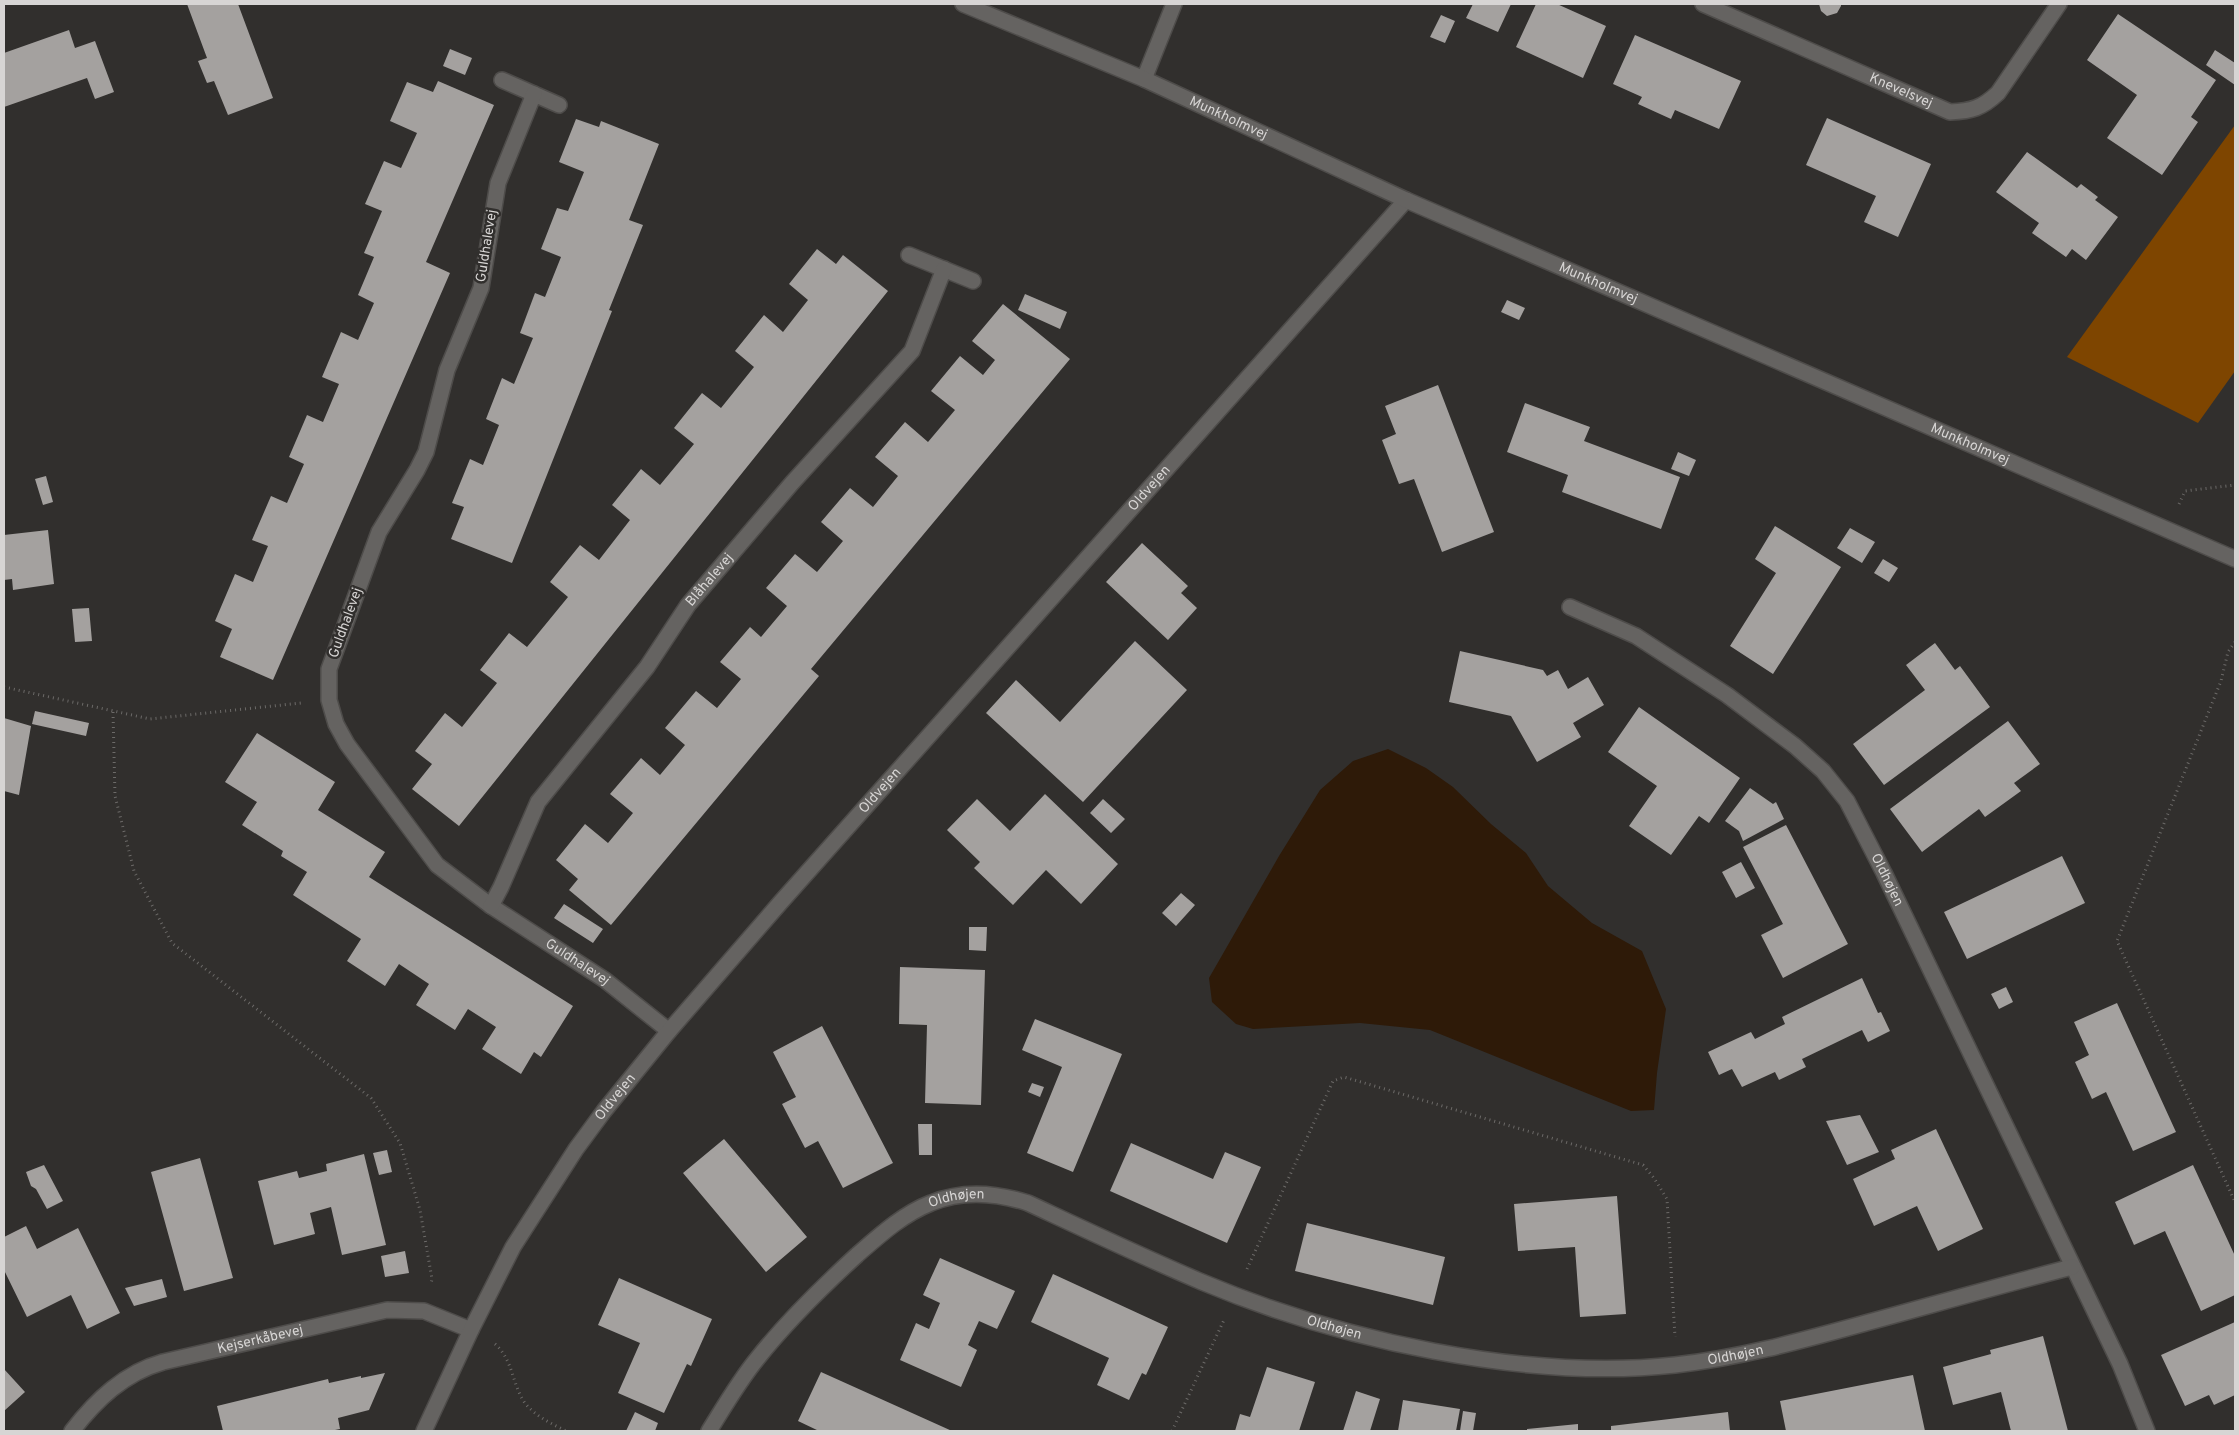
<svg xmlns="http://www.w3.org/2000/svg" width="2239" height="1435" viewBox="0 0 2239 1435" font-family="Overpass,sans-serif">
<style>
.green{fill:#7e4500}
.water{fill:#2e1a08}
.building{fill:#a4a19f}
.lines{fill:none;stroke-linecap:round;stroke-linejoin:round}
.street-casing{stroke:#4e4c4a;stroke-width:18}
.secondary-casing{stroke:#4e4c4a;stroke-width:18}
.path{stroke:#6c6a68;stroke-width:3;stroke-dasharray:1 4;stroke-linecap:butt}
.street{stroke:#656361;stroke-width:15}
.secondary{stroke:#656361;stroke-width:15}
.labels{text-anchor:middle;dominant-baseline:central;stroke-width:5;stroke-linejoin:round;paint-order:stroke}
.street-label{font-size:14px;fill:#d7d5d4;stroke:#312f2d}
</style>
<rect width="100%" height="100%" fill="#312f2d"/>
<path class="green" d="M2235,125V371L2198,423L2067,357Z"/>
<path class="water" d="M1388,749L1426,768L1453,787L1491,824L1526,853L1548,886L1592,923L1642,951L1666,1009L1657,1073L1654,1110L1631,1111L1430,1030L1360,1023L1253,1029L1236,1024L1212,1002L1209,978L1279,856L1320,790L1353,761Z"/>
<path class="building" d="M187,4H238L273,98L228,115L214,81L207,83L198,61L207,58Z
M1473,4H1511L1498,32L1466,18Z
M1536,4H1557L1606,26L1583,78L1516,47Z
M1819,4H1841V6L1837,13L1827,16L1821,11Z
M2118,14L2216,80L2191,117L2198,122L2162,175L2107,138L2137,95L2087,60Z
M1441,15L1455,21L1445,43L1430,37Z
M69,30L75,48L95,41L114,92L95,99L87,78L4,107V53Z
M1635,35L1741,81L1719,129L1675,110L1671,119L1638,104L1642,97L1613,84Z
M450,49L472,58L465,75L443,66Z
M2215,50L2235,63V85L2206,65Z
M438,81L494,105L426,262L450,273L273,680L220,657L232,629L215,621L235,574L253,582L268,546L252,540L271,496L287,503L304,464L289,457L307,415L323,422L339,384L322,377L341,332L358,340L374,303L358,295L374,257L364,253L382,211L365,204L384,161L401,168L417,133L390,121L407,82L433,92Z
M1827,118L1931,164L1898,237L1864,222L1876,196L1806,165Z
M576,119L599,127L601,121L659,144L629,220L643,225L609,310L612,311L512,563L451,539L464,507L452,503L470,459L483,465L499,425L486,419L502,378L514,384L533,338L520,333L535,293L545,297L561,257L541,249L557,208L568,211L584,172L559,162Z
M2027,152L2077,188L2081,184L2098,197L2095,200L2118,217L2086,260L2072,249L2066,257L2032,233L2039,223L1996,192Z
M817,249L836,264L843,255L888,291L459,826L412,789L432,764L415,751L445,713L462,727L497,683L480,670L509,633L527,647L568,597L550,582L580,545L599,560L630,520L612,505L641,469L660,485L694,444L674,428L702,393L721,408L754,367L735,351L764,315L783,332L808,300L789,284Z
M1025,294L1067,312L1060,329L1018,310Z
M1507,300L1525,308L1519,320L1501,312Z
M1003,304L1070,359L811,669L819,676L611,925L569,890L578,879L556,860L585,824L608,843L633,813L610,794L641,758L660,775L685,745L665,728L696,691L717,708L741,679L720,662L750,627L761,637L787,606L766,588L795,554L817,572L843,541L821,522L850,488L873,507L898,476L875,457L905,422L928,442L955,410L931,391L960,356L983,375L995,360L972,341Z
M1438,385L1494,532L1442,552L1414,479L1399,484L1382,440L1396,434L1385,406Z
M1525,403L1590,427L1584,441L1680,477L1661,529L1562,492L1568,475L1507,452Z
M1678,452L1696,460L1689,476L1671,469Z
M46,476L53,502L43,505L35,479Z
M1775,526L1841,567L1773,674L1730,646L1776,573L1755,559Z
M1850,528L1875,542L1862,563L1837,548Z
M48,530L54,584L13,590L12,579L4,580V535Z
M1142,543L1188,586L1181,593L1197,608L1168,640L1106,582Z
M1883,559L1898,568L1889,582L1874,573Z
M89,608L92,641L75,642L72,609Z
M1135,641L1187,690L1083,802L986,713L1016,680L1060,722Z
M1935,643L1955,670L1960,666L1990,707L1884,785L1853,744L1925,690L1906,665Z
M1460,651L1543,670L1547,676L1558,670L1568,689L1588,677L1604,705L1573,723L1581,737L1537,762L1511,716L1449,702Z
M1639,707L1740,778L1709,823L1699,816L1671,855L1629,826L1657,786L1608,752Z
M35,711L89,723L86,736L32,724Z
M4,718L31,726L19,795L4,791Z
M2008,721L2040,764L2014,783L2021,791L1985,817L1979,809L1922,852L1890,809Z
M257,733L335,782L318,810L385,852L369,877L573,1006L541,1057L534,1052L521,1074L482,1049L496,1027L468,1009L455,1030L416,1005L429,984L399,964L385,986L347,961L361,939L293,895L307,872L281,856L283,851L242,825L257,802L225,782Z
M1750,788L1773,804L1776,802L1784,819L1743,841L1739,831L1725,821Z
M1045,794L1118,864L1081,904L1046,870L1013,905L974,868L980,862L947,830L977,799L1010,831Z
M1103,799L1125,819L1111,833L1090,813Z
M1786,825L1848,944L1783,978L1761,935L1783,924L1743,847Z
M2062,856L2085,903L1967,959L1944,912Z
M1741,862L1755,888L1736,898L1722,872Z
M1181,893L1195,905L1176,926L1162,913Z
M564,904L603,929L593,943L554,918Z
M969,927H987L986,951L969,950Z
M900,967L985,970L981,1105L925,1103L927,1025L899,1024Z
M1862,978L1878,1013L1881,1012L1890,1031L1868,1042L1862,1030L1802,1059L1806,1067L1779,1080L1775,1072L1742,1087L1732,1069L1719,1075L1708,1052L1751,1032L1755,1039L1785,1024L1782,1017Z
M2006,987L2013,1002L1999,1009L1991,994Z
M2117,1003L2176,1132L2133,1151L2106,1092L2092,1099L2075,1062L2089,1055L2074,1022Z
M1035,1019L1122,1054L1073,1172L1027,1153L1062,1067L1022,1050Z
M822,1026L893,1163L843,1188L818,1141L805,1148L782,1104L796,1097L773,1052Z
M1032,1083L1044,1087L1040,1097L1028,1092Z
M1860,1115L1879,1152L1847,1165L1826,1121Z
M918,1124H932V1155H919Z
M1936,1129L1983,1229L1938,1251L1917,1206L1874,1226L1853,1179L1895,1159L1891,1150Z
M724,1139L807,1237L766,1272L683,1173Z
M1131,1143L1213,1179L1225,1152L1261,1167L1227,1243L1110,1191Z
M387,1150L392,1172L379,1175L373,1153Z
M364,1154L386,1245L342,1255L331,1207L310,1213L315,1234L274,1245L258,1181L297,1171L299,1178L327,1171L326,1164Z
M200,1158L233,1278L184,1291L151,1172Z
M44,1165L63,1201L47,1209L36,1189L31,1186L26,1172Z
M2193,1165L2235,1256V1295L2201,1311L2165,1231L2134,1245L2115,1202Z
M1617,1196L1626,1314L1580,1317L1575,1247L1518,1251L1514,1204Z
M1307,1223L1445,1257L1433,1305L1295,1271Z
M26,1226L37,1249L78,1228L120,1313L87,1329L71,1295L27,1317L4,1270V1237Z
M405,1251L409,1273L385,1277L381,1256Z
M940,1258L1015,1291L997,1329L979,1321L968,1345L977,1350L961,1387L900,1360L916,1323L929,1329L940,1303L923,1295Z
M1053,1274L1168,1327L1146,1375L1142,1373L1129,1400L1097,1385L1109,1358L1031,1322Z
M619,1278L712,1319L691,1366L687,1364L664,1413L618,1393L640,1343L598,1325Z
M162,1279L167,1297L134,1306L125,1288Z
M2235,1322V1395L2214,1405L2209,1395L2185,1406L2161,1355Z
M2043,1336L2068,1431H2011L2001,1392L1953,1405L1943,1367L1991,1354L1990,1350Z
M1267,1367L1315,1382L1299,1431H1235L1240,1414L1250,1417Z
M4,1369L25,1392L4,1411Z
M821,1372L952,1431H819L798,1421Z
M385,1373L369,1410L338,1418L340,1429L330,1431H223L217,1406L328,1379L329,1383L361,1376V1378Z
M1913,1375L1925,1431H1786L1780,1401Z
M1356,1391L1380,1399L1370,1431H1343Z
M1403,1400L1460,1409L1456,1431H1398Z
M1463,1411L1476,1413L1473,1431H1460Z
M635,1412L658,1423L655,1431H626Z
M1728,1412L1730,1431H1611V1426Z
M1578,1424V1431H1527V1429Z"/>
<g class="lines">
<g class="street-casing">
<g id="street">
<path id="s1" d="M1703,4L1950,112C1972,111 1982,108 1998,93L2059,4"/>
<path d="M1144,79L1174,4"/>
<path d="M502,80L559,105"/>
<path id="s2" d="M534,94L498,183L481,288L447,370L426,452L417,470L379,532L329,669V700L336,724L347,744L437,865L491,906L605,980L669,1031"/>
<path d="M909,255L973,281"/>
<path id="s3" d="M1570,607L1636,636L1727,695L1795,746L1823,771L1847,801L1884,873L2120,1364L2147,1431"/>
<path id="s4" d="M491,906L501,887L538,802L647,667L688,605L792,483L912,351L944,269"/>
<path id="s5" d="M72,1431C96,1400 124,1373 163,1362L387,1310L424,1311L471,1330"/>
<path id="s6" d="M424,1431L471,1330L513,1247L576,1149L604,1111L669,1031L780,903L1406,200"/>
<path id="s7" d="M709,1431C724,1407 739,1381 757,1359C787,1321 822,1287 857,1255C880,1235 903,1214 931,1203C962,1190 997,1193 1028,1203C1086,1230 1143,1257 1202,1282C1340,1340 1525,1381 1675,1365C1739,1358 1800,1341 1862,1324C1932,1305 2002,1285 2072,1267"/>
</g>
</g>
<g class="secondary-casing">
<g id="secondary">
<path id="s8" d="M963,4L1144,79L1406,200L2235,559"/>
</g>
</g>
<path class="path" d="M2179,504L2185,491L2235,485
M2235,642L2228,652L2221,681L2117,941L2235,1202
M4,687L150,719L301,703
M113,712L115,796L134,871L172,943L371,1098L400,1143L420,1210L432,1279L431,1284
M1247,1269L1333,1081L1344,1077L1643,1165L1654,1178L1667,1199L1675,1337
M495,1344C513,1359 512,1385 525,1403C535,1416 552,1424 566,1431
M1172,1431L1224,1320"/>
<use href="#street" class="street"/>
<use href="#secondary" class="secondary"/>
</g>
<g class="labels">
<g class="street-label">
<text stroke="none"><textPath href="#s1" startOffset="216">Knevelsvej</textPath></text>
<text stroke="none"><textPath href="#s8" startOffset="289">Munkholmvej</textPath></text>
<text transform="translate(487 246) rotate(-81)">Guldhalevej</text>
<text stroke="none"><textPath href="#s8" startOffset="694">Munkholmvej</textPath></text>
<text stroke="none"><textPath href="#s8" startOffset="1099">Munkholmvej</textPath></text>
<text stroke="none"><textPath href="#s6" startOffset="1196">Oldvejen</textPath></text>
<text stroke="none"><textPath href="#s4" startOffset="395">Blåhalevej</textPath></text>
<text transform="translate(346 623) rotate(-70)">Guldhalevej</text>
<text stroke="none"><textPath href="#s6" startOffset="791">Oldvejen</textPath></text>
<text stroke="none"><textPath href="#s3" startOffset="430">Oldhøjen</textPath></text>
<text stroke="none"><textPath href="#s2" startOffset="1015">Guldhalevej</textPath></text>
<text stroke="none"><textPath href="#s6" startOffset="386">Oldvejen</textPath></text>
<text stroke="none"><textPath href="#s7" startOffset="348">Oldhøjen</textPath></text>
<text stroke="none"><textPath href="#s7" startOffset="752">Oldhøjen</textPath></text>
<text stroke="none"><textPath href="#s5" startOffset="216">Kejserkåbevej</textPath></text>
<text stroke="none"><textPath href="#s7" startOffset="1158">Oldhøjen</textPath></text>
</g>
</g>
<rect width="2239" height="1435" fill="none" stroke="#d7d5d4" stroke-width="10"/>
</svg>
